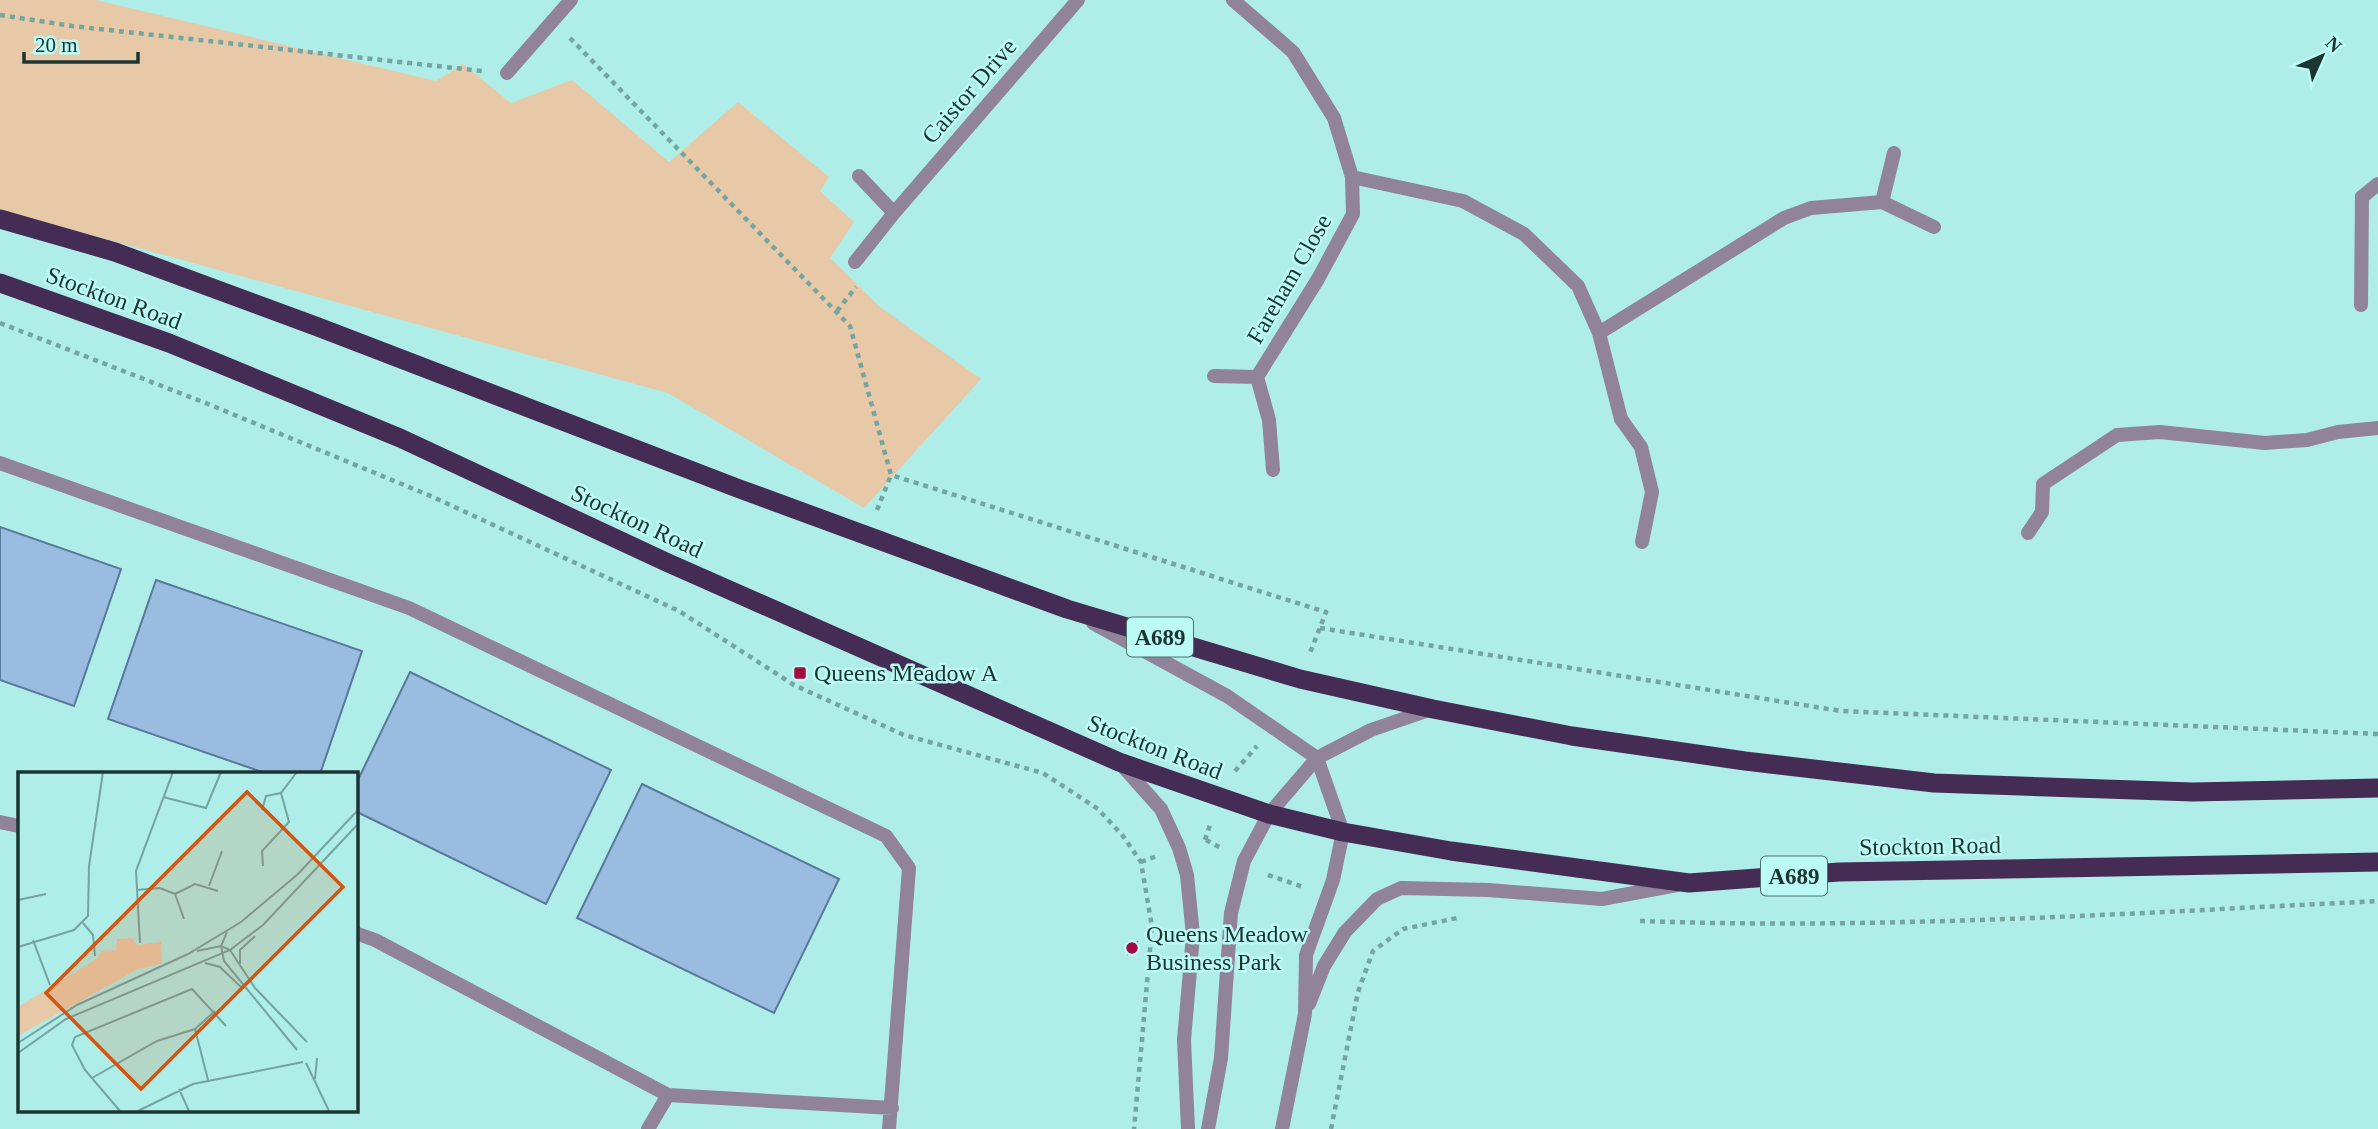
<svg xmlns="http://www.w3.org/2000/svg" width="2378" height="1129" viewBox="0 0 2378 1129" font-family="Georgia,serif">
<style>
.green{fill:#e7c9a7}
.building{fill:#9abce0;stroke:#59799a;stroke-width:2}
.lines{fill:none;stroke-linecap:round;stroke-linejoin:round}
.path{stroke:#75a5a1;stroke-width:4.5;stroke-dasharray:5 5;stroke-linecap:butt}
.service{stroke:#90839a;stroke-width:14}
.minor{stroke:#90839a;stroke-width:14}
.trunk{stroke:#442c54;stroke-width:19}
.poi-dot{fill:#a40b42;stroke:#bbfaf5;stroke-width:2.5}
.labels{text-anchor:middle;dominant-baseline:central;stroke-width:5;stroke-linejoin:round;paint-order:stroke}
.shield{fill:#bbfaf5;stroke:#4c706d;stroke-width:2}
.shield-label{font-size:23px;font-weight:bold;fill:#1c3533}
.street-label{font-size:24px;fill:#1c3533;stroke:#bbfaf5}
.poi-label{font-size:24px;fill:#1c3533;stroke:#bbfaf5;text-anchor:start}
.inset-road{fill:none;stroke:#74a3a0;stroke-width:2}
.view{fill:#d45510;fill-opacity:0.15;stroke:#d45510;stroke-width:3.5}
.inset-edge{fill:none;stroke:#1c3533;stroke-width:3.5}
</style>
<rect width="100%" height="100%" fill="#aeede8"/>
<path class="green" d="M0,0H96L436,81L463,64L511,103L572,80L669,162L738,102L829,177L820,191L854,222L830,258L880,307L981,379L864,508L668,393L0,210Z"/>
<path class="building" d="M0,527L121,569L74,706L0,680Z
M156,580L362,651L320,774H268L108,719Z
M410,672L611,770L546,904L355,811V786Z
M642,784L839,879L774,1013L577,918Z
M1128,942H1137L1135,953L1128,954Z"/>
<g class="lines">
<path class="path" d="M0,15L72,26L482,71
M570,38L850,326L891,475L1326,612L1310,653
M837,311L856,287
M0,323L208,404L433,497L679,611L794,685L904,735L1043,773L1098,809L1123,836L1141,862L1152,927L1134,1129
M877,510L891,475
M1320,628L1841,711L2378,734
M1235,771L1257,746
M1205,840L1211,822
M1206,840L1221,848
M1141,862L1157,856
M1268,875L1303,887
M1640,921C1886,930 2133,913 2378,901
M1331,1129L1358,992L1373,951L1403,929L1457,918"/>
<path class="service" d="M2361,305L2362,197
M1621,419L1641,447L1652,492L1642,542"/>
<path class="minor" d="M1233,0L1293,52L1334,118L1352,177L1353,214L1318,279L1257,377
M507,73L571,0
M1894,153L1882,202L1934,227
M859,176L894,213
M1352,177L1463,201L1524,234L1578,286L1599,333L1621,419
M2362,197L2378,184
M855,262L894,213L1078,0
M1599,333L1784,218L1811,208L1882,202
M1214,376L1257,377L1269,420L1273,470
M0,463L409,608L886,836L909,868L889,1129
M2028,533L2042,512L2043,484L2117,435L2160,432L2265,443L2307,440L2338,432L2378,428
M1093,623L1227,696L1317,758L1343,832L1333,880L1306,955L1305,1014L1282,1129
M1120,763L1161,809L1179,848L1187,875L1193,935L1184,1040L1188,1129
M0,822L19,826
M355,933L375,940L668,1095L892,1108
M1309,1004L1324,966L1345,932L1377,899L1401,888L1488,890L1602,899L1677,885
M648,1129L668,1095
M1208,1129L1221,1058L1231,913L1244,861L1269,814L1317,758L1371,730L1432,709"/>
<path class="trunk" d="M0,219L115,252L318,327L737,488L1067,609L1300,679L1433,709L1572,736L1745,761L1934,783L2193,792L2378,788
M0,283L169,343L400,438L666,562L1119,762L1269,814L1343,832L1451,851L1689,883L1839,872L2378,862"/>
</g>
<g class="poi-dot">
<rect x="793" y="666" width="14" height="14" rx="3.5"/>
<circle cx="1132" cy="948" r="7"/>
</g>
<g class="labels">
<g class="shield">
<rect x="1127" y="617.5" width="66" height="39" rx="5"/>
<rect x="1761" y="856.5" width="66" height="39" rx="5"/>
</g>
<g class="shield-label">
<text x="1160" y="637">A689</text>
<text x="1794" y="876">A689</text>
</g>
<g class="street-label">
<text transform="translate(969 91) rotate(-49)">Caistor Drive</text>
<text transform="translate(1289 279) rotate(-60)">Fareham Close</text>
<text transform="translate(114 298) rotate(20)">Stockton Road</text>
<text transform="translate(637 521) rotate(25)">Stockton Road</text>
<text transform="translate(1155 747) rotate(21)">Stockton Road</text>
<text transform="translate(1930 846) rotate(-1)">Stockton Road</text>
</g>
<g class="poi-label">
<text x="814" y="673">Queens Meadow A</text>
<text x="1146" y="934">Queens Meadow<tspan x="1146" dy="28">Business Park</tspan></text>
</g>
</g>
<g transform="translate(18 772)">
<rect width="340" height="340" fill="#aeede8"/>
<path d="M113,166L120,173L143,170L144,191L118,198L0,264V235L80,186L83,179L98,178L99,167Z" fill="#e7c9a7"/>
<path class="inset-road" d="M145,25L188,36L203,0M244,38L248,24L263,21M245,94L244,79L271,50L263,21L279,0M191,114L204,79M118,118L142,116L157,122M157,122L177,112L200,119M157,122L166,147M0,128L28,122M65,151L75,163L77,184M209,160L203,174L206,189L279,278M15,168L32,213M122,171L118,99L155,0M0,175L56,158L70,144L71,94L85,0M179,179L203,174L212,178L237,216L289,270M187,191L202,195L224,216M222,192V178L237,164M177,257L190,308M0,271L59,233L170,182L223,150L280,102L340,38M0,281L48,247L212,178L245,153L340,52M288,291L311,339M74,306L139,269L177,257L197,239M297,307L299,286M161,317L171,339M102,339L67,298L54,273L57,265L174,217L208,254M120,339L175,312L285,290"/>
<path class="view" d="M229,20L325,115L123,317L28,221Z"/>
<rect width="340" height="340" class="inset-edge"/>
</g>
<g transform="translate(2322 56) rotate(45)" stroke="#bbfaf5" stroke-width="5" paint-order="stroke">
<path d="M0-5L12 26L0 18L-12 26Z" fill="#1c3533"/>
<text y="-10" font-size="19" font-weight="bold" text-anchor="middle" fill="#1c3533">N</text>
</g>
<path d="M24 52v10h114v-10" fill="none" stroke="#1c3533" stroke-width="3.5"/>
<text x="35" y="52" font-size="21" fill="#1c3533" stroke="#bbfaf5" stroke-width="5" paint-order="stroke">20 m</text>
</svg>
